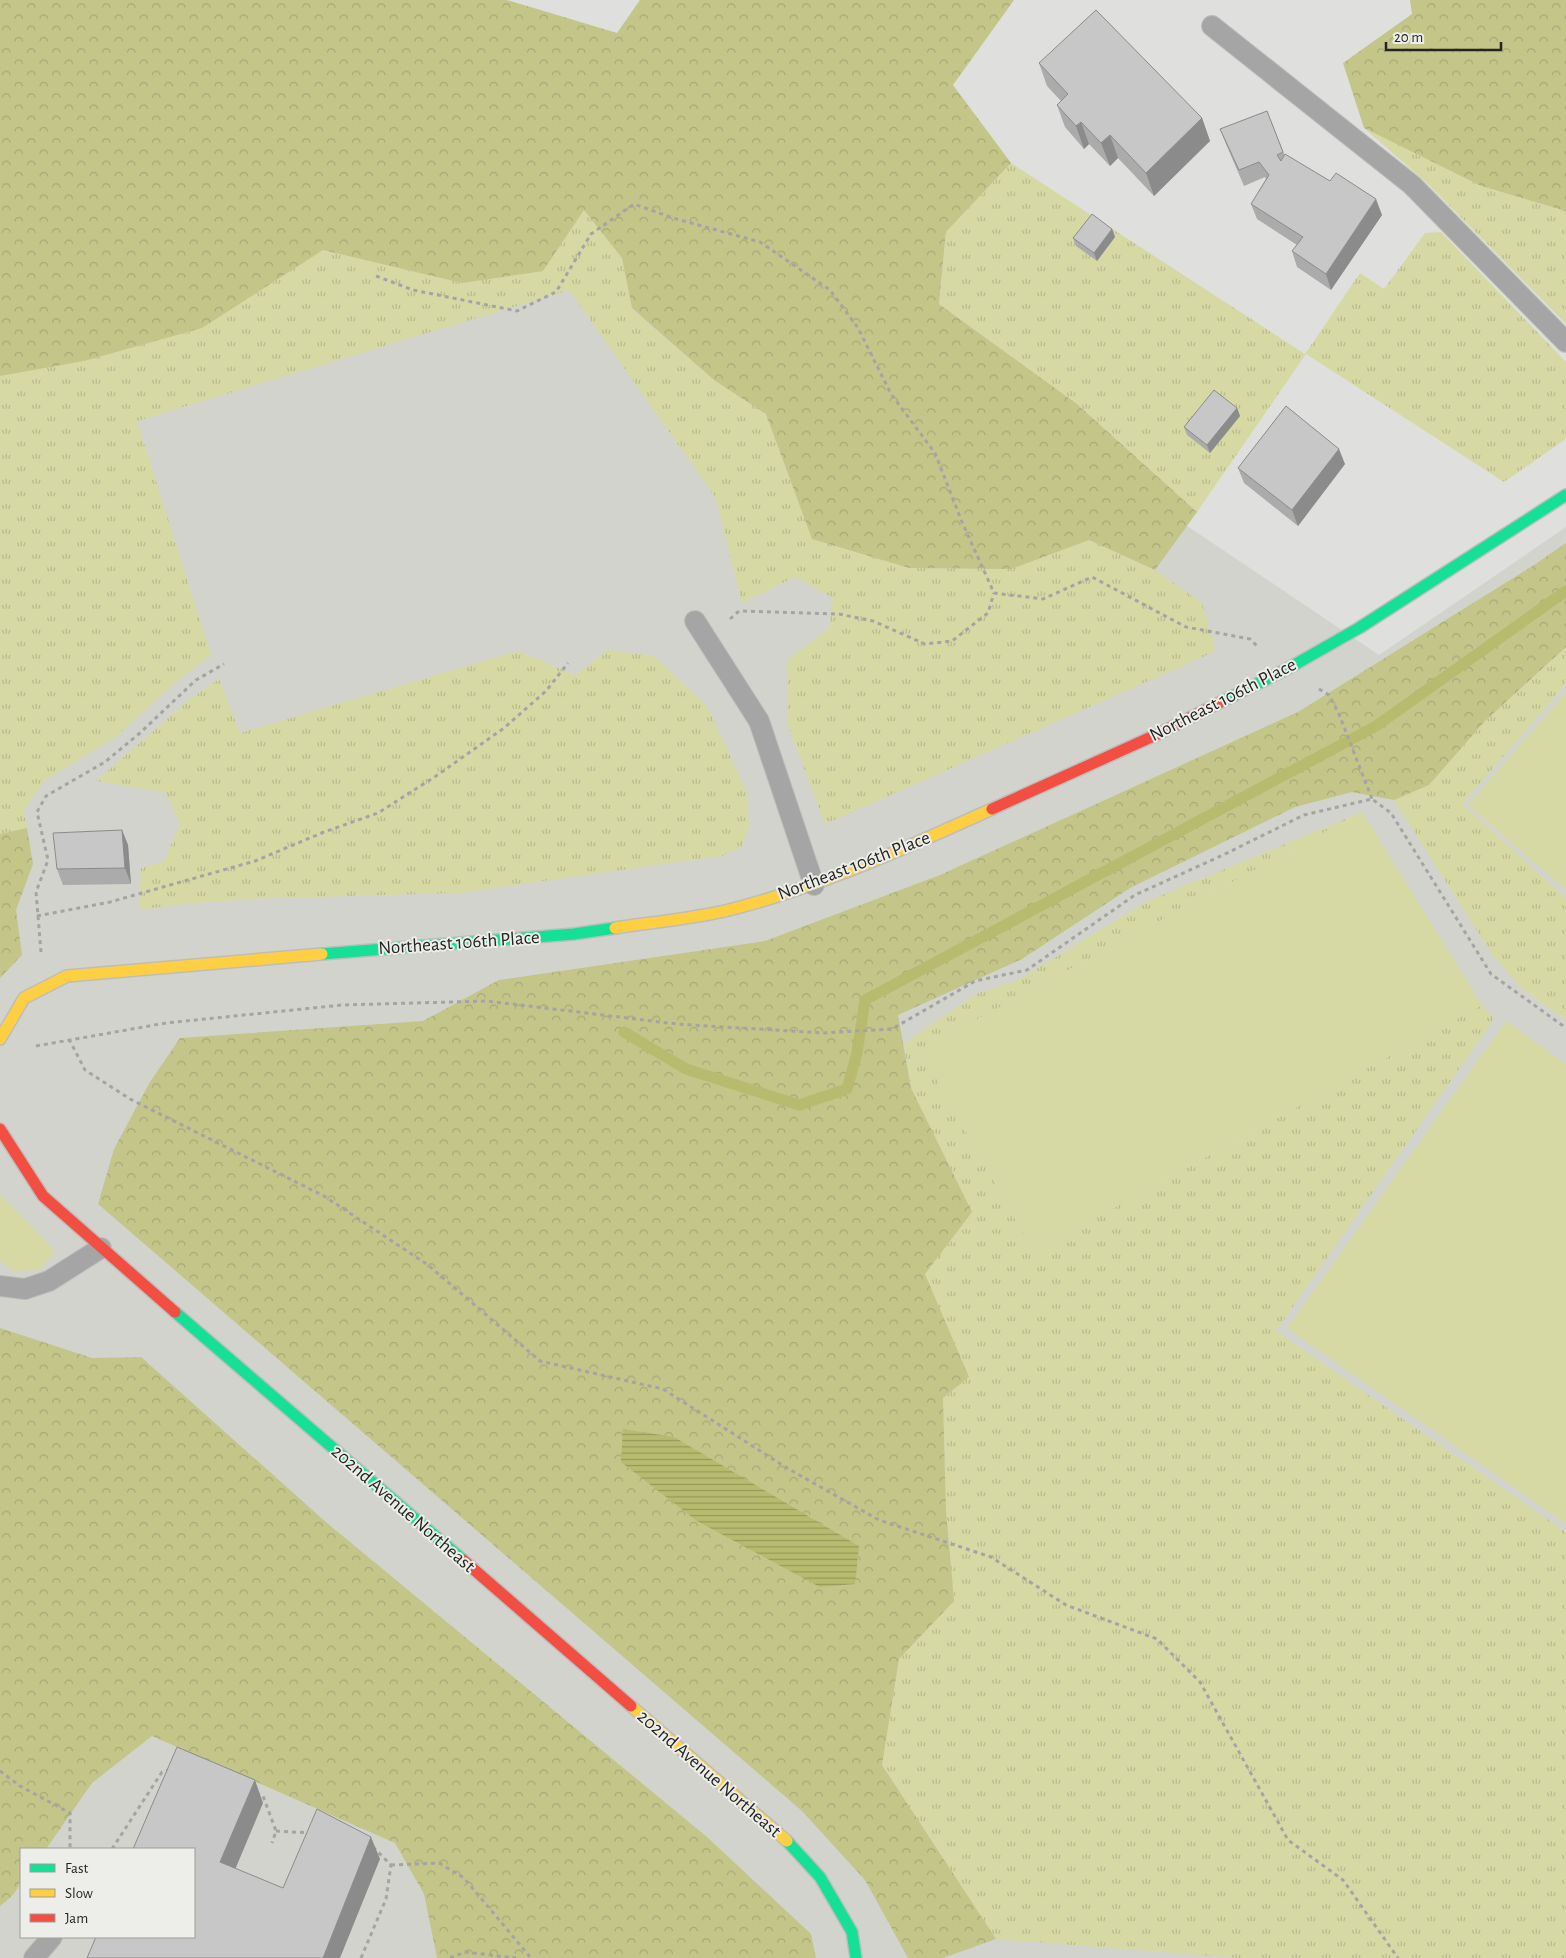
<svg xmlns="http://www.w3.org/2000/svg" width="1566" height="1958" viewBox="0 0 1566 1958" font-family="'Alegreya Sans',sans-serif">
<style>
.built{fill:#d3d3cd;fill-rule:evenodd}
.grass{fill:url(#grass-tufts)}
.forest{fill:url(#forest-crowns)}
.garden{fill:#d7d9a5}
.water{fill:url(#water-rules)}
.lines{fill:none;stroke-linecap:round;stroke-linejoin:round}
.stream{stroke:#b8bb6f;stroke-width:11}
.lane-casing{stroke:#bdbdbc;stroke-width:22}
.fast-casing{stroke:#bdbdbc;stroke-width:14}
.slow-casing{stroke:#bdbdbc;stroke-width:14}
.jam-casing{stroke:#bdbdbc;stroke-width:14}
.path{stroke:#a5a4a4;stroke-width:3;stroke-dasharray:4 4;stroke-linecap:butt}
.lane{stroke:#a5a5a5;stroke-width:20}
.fast{stroke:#16e098;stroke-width:11}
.slow{stroke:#ffcf43;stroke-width:11}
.jam{stroke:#f24e42;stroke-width:11}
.wall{fill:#ababab}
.shaded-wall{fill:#8b8b8b}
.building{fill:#c7c7c7;stroke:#8b8b8b}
.labels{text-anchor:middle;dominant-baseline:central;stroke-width:4;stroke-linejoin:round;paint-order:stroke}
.street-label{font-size:19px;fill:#242423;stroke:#ededea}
</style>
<defs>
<pattern id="grass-tufts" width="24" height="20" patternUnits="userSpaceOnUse" patternTransform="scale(1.25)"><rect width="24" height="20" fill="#d7d9a5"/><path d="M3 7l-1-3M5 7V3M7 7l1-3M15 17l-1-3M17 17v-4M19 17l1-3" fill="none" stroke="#b8ba8e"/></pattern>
<pattern id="forest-crowns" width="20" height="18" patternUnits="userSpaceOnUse" patternTransform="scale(1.25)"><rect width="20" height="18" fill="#c3c589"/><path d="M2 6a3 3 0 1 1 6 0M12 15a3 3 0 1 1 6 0" fill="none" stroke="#a7a976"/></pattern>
<pattern id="water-rules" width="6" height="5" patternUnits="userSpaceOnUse" patternTransform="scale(1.25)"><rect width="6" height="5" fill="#b8bb6f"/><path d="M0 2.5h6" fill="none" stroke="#95985b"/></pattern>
</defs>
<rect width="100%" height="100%" fill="#dfdfde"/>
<path class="built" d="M0,0H406L1379,655L1566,527V1958H0ZM21,1849H194V1937H21Z"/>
<path class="grass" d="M1364,128L1481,186L1562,210L1566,213V324L1429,185Z
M1011,163L1305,354L1360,273L1384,289L1425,233L1441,232L1566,362V439L1504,482L1306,354L1197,512L1077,404L939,304L946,232Z
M584,210L622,258L632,309L714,380L766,414L812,539L909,568L1011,569L1089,540L1155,570L1202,603L1216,651L825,824L787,723L788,660L829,628L833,598L795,577L742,603L715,497L569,290L137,421L211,655L177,681L117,736L44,781L24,810L27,828L0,834V376L84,361L202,328L323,250L462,283Z
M1566,647V684L1462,804L1566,898V1020L1521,988L1491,953L1394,800L1429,785L1485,721Z
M609,650L654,656L707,706L746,790L749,827L741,848L722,856L459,893L249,899L173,905L139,910L141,868L164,861L180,824L165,792L96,781L190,699L219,679L240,733L518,651L575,675Z
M1362,812L920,1050L1034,1252L1482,1005L1494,1019L1276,1331L1566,1532V1958H1238L996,1939L882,1765L899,1659L954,1601L946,1511L943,1398L969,1377L924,1274L972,1212L911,1088L904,1043L976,994L1018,980L1148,901Z"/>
<path class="forest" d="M0,0H507L617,33L640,0H1014L953,85L1011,163L946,232L939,304L1077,404L1197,512L1155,570L1089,540L1011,569L909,568L812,539L766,414L714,380L632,308L622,258L584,210L543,271L462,283L323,250L202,328L84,361L0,376Z
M1410,0H1566V213L1562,210L1481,186L1364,128L1343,63L1412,14Z
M1566,543V647L1485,721L1429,785L1394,800L1352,792L1295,807L1130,888L1022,959L898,1015L911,1088L972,1212L925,1274L969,1377L943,1398L946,1511L954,1601L899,1659L882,1765L996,1939L943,1958H908L865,1880L802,1811L98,1204L114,1149L150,1082L180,1038L423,1021L499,980L765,941L940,875L1298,712L1534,565Z
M27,828L33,864L16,910L22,955L0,978V834Z
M0,1328L92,1358L141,1357L327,1523L707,1837L811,1934L816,1958H437L424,1894L395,1843L152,1736L92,1783L46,1849H21C21,1878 26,1887 0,1906Z"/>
<path class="garden" d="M1566,692V890L1468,805Z
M1362,812L1482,1005L1034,1252L920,1050Z
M1506,1021L1566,1064V1524L1287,1328Z
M0,1194L55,1251L39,1270L13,1271L0,1261Z"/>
<path class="water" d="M623,1429L674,1437L859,1546L855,1584L820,1587L697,1521L621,1462Z"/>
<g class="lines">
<path class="stream" d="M624,1032L686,1069L799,1105L847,1089L857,1053L865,1000L1376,726L1566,591"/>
<g class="lane-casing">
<path id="lane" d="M1212,26L1412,185L1566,342
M695,621L759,721L814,885
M0,1286L25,1289L49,1281L101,1248
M34,1958L52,1937"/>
</g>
<g class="fast-casing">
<path id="fast" d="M1219,703L1287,669L1359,628L1566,495
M322,954L574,934L615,928
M175,1312L463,1560
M787,1841L820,1877L852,1932L856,1958"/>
</g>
<g class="slow-casing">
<path id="slow" d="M615,928C653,922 692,919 729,910C820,887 906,848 992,809
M0,1039L24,998L67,976L322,954
M631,1706L787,1841"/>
</g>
<g class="jam-casing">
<path id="jam" d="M992,809L1158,734L1219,703
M0,1129L43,1196L175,1312
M463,1560L631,1706"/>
</g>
<path class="path" d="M376,276L413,290L517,311L556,292L591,234L634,204L673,218L760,242L830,290L858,328L891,394L935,453L962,522L994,593L1043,599L1092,577L1186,627L1250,639L1257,646
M730,619L739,611L839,614L873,621L925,644L952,641L988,613L994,593
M1319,689L1329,695L1339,714L1372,799
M37,916L110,902L255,861L324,832L378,813L436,776L504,728L546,691L568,663
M41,952L36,892L48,860L37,812L46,796L105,762L140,733L196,680L224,664
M69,1039L85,1070L130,1099L324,1196L428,1265L540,1361L663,1389L787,1468L879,1520L991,1557L1066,1605L1157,1639L1200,1682L1288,1840L1343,1880L1398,1958
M36,1046L166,1023L342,1005L487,1001L677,1024L822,1033L892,1029L975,981L1027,970L1135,895L1223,855L1304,815L1372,799L1391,813L1491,974L1566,1028
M0,1771L20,1786L70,1813V1849
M256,1793L263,1796L276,1831L272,1843
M276,1831L311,1833
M112,1849L162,1772L169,1770
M391,1865L439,1863L464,1878L531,1958
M361,1958L386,1899L391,1865L373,1847
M450,1958L465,1952L516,1958"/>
<use href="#lane" class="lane"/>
<use href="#fast" class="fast"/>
<use href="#slow" class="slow"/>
<use href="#jam" class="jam"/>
</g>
<path class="wall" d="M1039,63L1202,118L1210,141L1154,196L1118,158L1110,166L1089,144L1084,149L1065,127L1057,105L1061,101L1047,86Z
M1267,111L1285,156L1382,215L1331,290L1297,267L1292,251L1297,245L1257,219L1251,204L1266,179L1265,177L1244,186L1226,144L1220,129Z
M1112,229L1115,237L1097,261L1076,246L1073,238Z
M1237,408L1240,416L1210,453L1187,435L1184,427Z
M1345,464L1298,526L1244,483L1238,468Z
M122,830L128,845L131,884L63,885L57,869Z"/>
<path class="shaded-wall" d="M1202,118L1210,141L1154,196L1146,173Z
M1081,122L1089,144L1084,149L1076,126Z
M1110,135L1118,158L1110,166L1101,143Z
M1376,199L1382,215L1331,290L1326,274Z
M1112,229L1115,237L1097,261L1094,253Z
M1237,408L1240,416L1210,453L1207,445Z
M1339,449L1345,464L1298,526L1292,510Z
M122,830L128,845L131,884L125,868Z
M255,1780L263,1803L229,1884L220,1862Z
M371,1837L380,1859L340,1958H323Z"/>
<path class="building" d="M1096,10L1202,118L1146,173L1110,135L1101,143L1081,122L1076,126L1057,105L1068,94L1039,63Z
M1267,111L1283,152L1277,155L1281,161L1285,154L1330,181L1336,173L1376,199L1326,274L1292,251L1303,237L1251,204L1269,175L1259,162L1239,170L1220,129Z
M1092,214L1112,229L1094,253L1073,238Z
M1214,390L1237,408L1207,445L1184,427Z
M1286,406L1339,449L1292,510L1238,468Z
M122,830L125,868L57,869L53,833Z
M177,1747L255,1780L220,1862L283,1888L317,1809L371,1837L323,1958H87L96,1937H194V1849H133Z"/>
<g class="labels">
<g class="street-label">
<text transform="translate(1223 700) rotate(-27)">Northeast 106th Place</text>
<text transform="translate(854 866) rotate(-21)">Northeast 106th Place</text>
<text transform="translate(459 943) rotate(-4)">Northeast 106th Place</text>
<text transform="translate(403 1509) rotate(41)">202nd Avenue Northeast</text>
<text transform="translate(709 1774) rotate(41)">202nd Avenue Northeast</text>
</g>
</g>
<rect x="20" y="1848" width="175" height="90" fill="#ededea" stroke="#9d9d9a"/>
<rect x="30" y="1864" width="25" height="8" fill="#16e098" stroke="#9d9d9a"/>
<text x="65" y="1873" font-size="15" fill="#242423">Fast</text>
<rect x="30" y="1889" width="25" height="8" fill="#ffcf43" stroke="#9d9d9a"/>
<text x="65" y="1898" font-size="15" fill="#242423">Slow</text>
<rect x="30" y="1914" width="25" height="8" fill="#f24e42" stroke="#9d9d9a"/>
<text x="65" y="1923" font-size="15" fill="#242423">Jam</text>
<path d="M1386 42v8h115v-8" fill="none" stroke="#242423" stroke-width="2.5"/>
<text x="1394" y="42" font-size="15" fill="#242423" stroke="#ededea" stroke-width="4" paint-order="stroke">20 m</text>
</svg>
